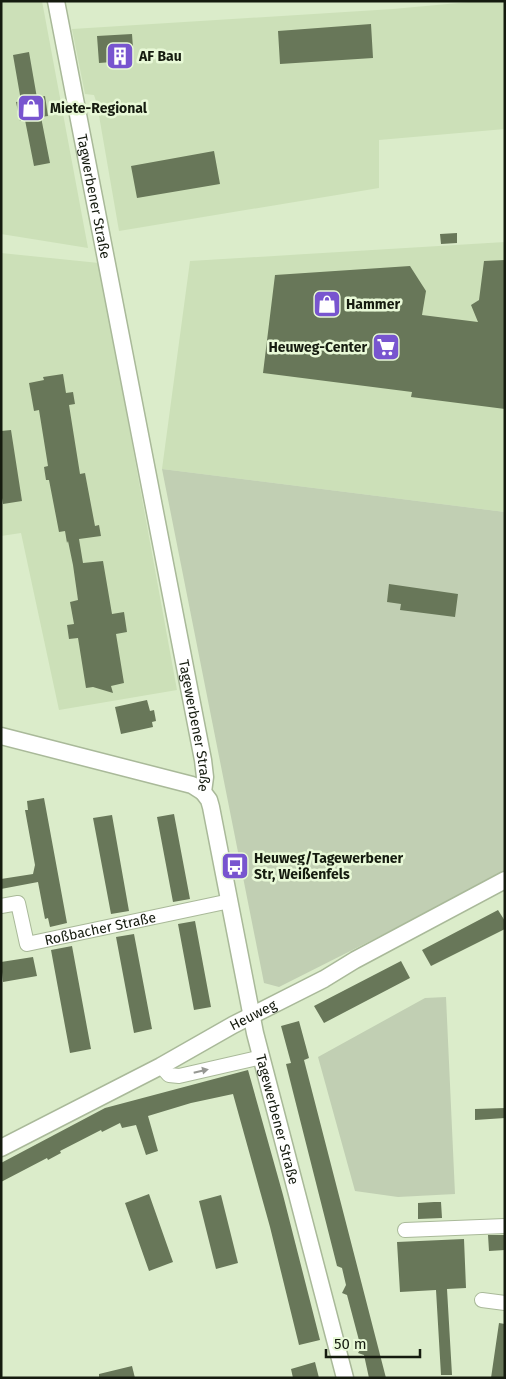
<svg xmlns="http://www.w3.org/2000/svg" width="506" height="1379" viewBox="0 0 506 1379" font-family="'Fira Sans',sans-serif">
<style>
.built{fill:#cce0b8}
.green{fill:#c1cfb3}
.building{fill:#687759}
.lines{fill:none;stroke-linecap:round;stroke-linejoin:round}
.minor-casing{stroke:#a9b999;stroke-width:16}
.tertiary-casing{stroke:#a9b999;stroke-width:19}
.minor{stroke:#fff;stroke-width:14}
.tertiary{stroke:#fff;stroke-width:16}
.oneway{fill:#969893}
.labels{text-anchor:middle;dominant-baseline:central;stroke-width:5;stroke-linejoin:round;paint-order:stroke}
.poi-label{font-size:14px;font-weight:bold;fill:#151b0f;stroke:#e8f9d7;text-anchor:start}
.street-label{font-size:14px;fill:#151b0f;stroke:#e8f9d7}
</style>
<rect width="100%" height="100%" fill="#dbecca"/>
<path class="built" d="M1,1H42L88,248L1,234Z
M480,1H505V129L379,140V188L119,231L97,104L94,95L85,94L72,29L393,9Z
M505,242V512L162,469L190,261Z
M1,253L99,263L177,690L59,710L21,533L1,536Z"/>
<path class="green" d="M162,469L505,512V873L279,987L264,983Z
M446,997L455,1194L398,1197L355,1191L318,1057L425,998Z"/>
<path class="building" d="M371,24L373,58L280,64L278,31Z
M132,34L133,48L124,49L125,61L99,63L97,36Z
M29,52L37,98L45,96L48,116L41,117L50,163L34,166L25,120L20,121L16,102L21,101L13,55Z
M214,151L220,184L137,198L131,166Z
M457,233V243L441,244L440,234Z
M505,260V409L411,397L412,392L263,373L275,275L410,266L426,291L422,315L478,322L471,305L479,300L484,261Z
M63,374L66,393L73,392L75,404L69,405L80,474L85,473L95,526L99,525L101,536L79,539L83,563L103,561L112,614L124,612L127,632L116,634L124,683L111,686L113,693L93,687L86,688L78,638L69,639L67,625L74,624L70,602L78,600L73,565L68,541L67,543L65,531L59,532L49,480H46L44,467L48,466L39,410L34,411L29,383L44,380L43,377Z
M11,430L22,501L3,504L1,492V431Z
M389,584L458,594L455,617L400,610L401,604L387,602Z
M147,700L150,711L154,710L156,721L152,722L153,727L121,734L115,707Z
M44,798L67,923L50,927L48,918L45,919L38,882L1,889V879L33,874L35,865L25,810H28L27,801Z
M174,814L190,899L173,902L157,817Z
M112,815L129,911L111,914L93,818Z
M498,910L505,921V929L431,966L422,950Z
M195,921L211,1007L194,1010L178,924Z
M134,934L152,1029L134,1033L116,937Z
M72,946L91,1049L70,1053L51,950Z
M33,957L37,976L3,982L1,962Z
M401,961L410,978L324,1023L314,1006Z
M299,1021L309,1058L304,1060L386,1378H369L364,1355L358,1353L361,1348L347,1295L342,1293L346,1285L342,1268L337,1266L293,1092L286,1064L291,1063L281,1026Z
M248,1070L283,1195L320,1340L299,1345L270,1227L233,1094L191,1103L148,1116L158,1151L146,1155L136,1125L122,1128L120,1123L102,1132L101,1130L60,1151L61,1153L48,1160L47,1158L1,1182V1163L105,1108Z
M505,1108V1118L475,1120V1109Z
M149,1194L173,1262L149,1271L125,1203Z
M221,1195L238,1263L216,1269L199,1201Z
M434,1202H441L442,1218L418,1219V1203Z
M488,1235H505V1250L489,1251Z
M464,1239L466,1288L447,1289L452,1375H441L436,1290L400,1292L397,1242Z
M499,1323L505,1324V1378H491Z
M315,1362L319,1378H293L291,1369Z
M132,1366L135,1378H99V1374Z"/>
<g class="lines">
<g class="minor-casing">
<g id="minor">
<path id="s1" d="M1,906L18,903L27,944L230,901"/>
<path d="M161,1066L169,1075L179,1076L262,1057"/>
<path d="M405,1230L505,1226"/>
<path d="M482,1300L505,1303"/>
</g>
</g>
<g class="tertiary-casing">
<g id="tertiary">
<path id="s2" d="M56,1L203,760L205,777L203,792L209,800L211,807L255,1033L345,1378"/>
<path d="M1,736L192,785L203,792"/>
<path id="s3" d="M1,1148L161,1066L233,1025L324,979L355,960L505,880"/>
</g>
</g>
<use href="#minor" class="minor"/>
<use href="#tertiary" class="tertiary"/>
</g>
<defs><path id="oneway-solid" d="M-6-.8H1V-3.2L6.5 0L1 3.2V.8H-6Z" transform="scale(1.25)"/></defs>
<use class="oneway" href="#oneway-solid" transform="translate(201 1071) rotate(-13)"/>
<defs>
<g id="building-square" transform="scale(1.4375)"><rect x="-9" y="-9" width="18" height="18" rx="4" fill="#7855cf" stroke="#e8f9d7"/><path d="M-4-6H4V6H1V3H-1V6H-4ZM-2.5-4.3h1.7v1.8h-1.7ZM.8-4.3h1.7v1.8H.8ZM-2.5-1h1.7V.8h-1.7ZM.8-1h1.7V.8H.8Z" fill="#fff"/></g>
<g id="shop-square" transform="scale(1.4375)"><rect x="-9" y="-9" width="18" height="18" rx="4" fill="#7855cf" stroke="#e8f9d7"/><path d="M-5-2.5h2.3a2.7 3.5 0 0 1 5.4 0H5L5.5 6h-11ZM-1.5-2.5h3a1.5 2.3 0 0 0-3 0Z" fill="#fff"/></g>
<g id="supermarket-square" transform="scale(1.4375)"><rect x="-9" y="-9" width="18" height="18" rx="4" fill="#7855cf" stroke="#e8f9d7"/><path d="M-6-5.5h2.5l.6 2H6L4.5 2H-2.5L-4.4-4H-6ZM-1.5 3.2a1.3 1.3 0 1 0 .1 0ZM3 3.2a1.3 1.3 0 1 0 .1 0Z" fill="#fff"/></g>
<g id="bus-square" transform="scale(1.4375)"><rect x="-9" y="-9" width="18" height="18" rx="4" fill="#7855cf" stroke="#e8f9d7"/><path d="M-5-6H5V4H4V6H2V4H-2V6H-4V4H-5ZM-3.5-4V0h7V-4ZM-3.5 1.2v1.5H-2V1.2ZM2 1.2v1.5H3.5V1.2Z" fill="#fff"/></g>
</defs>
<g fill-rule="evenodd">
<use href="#building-square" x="120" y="56"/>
<use href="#shop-square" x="31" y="108"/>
<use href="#shop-square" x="327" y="304"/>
<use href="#supermarket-square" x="386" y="347"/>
<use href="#bus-square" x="235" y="866"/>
</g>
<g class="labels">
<g class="poi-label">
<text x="139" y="56">AF Bau</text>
<text x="50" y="108">Miete-Regional</text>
<text x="346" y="304">Hammer</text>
<text x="367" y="347" text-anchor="end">Heuweg-Center</text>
<text x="254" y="858">Heuweg/Tagewerbener<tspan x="254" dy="16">Str, Weißenfels</tspan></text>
</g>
<g class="street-label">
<text stroke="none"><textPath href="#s2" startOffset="199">Tagwerbener Straße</textPath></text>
<text stroke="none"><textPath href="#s2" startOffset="738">Tagewerbener Straße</textPath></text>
<text stroke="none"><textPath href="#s1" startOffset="134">Roßbacher Straße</textPath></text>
<text stroke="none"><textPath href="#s3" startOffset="285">Heuweg</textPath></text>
<text stroke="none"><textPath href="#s2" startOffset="1142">Tagewerbener Straße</textPath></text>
</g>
</g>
<rect width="506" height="1379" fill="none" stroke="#151b0f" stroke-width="5"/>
<path d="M326 1349v8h94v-8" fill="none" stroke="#151b0f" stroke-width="2.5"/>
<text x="334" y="1349" font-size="15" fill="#151b0f" stroke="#e8f9d7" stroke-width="4" paint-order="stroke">50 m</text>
</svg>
